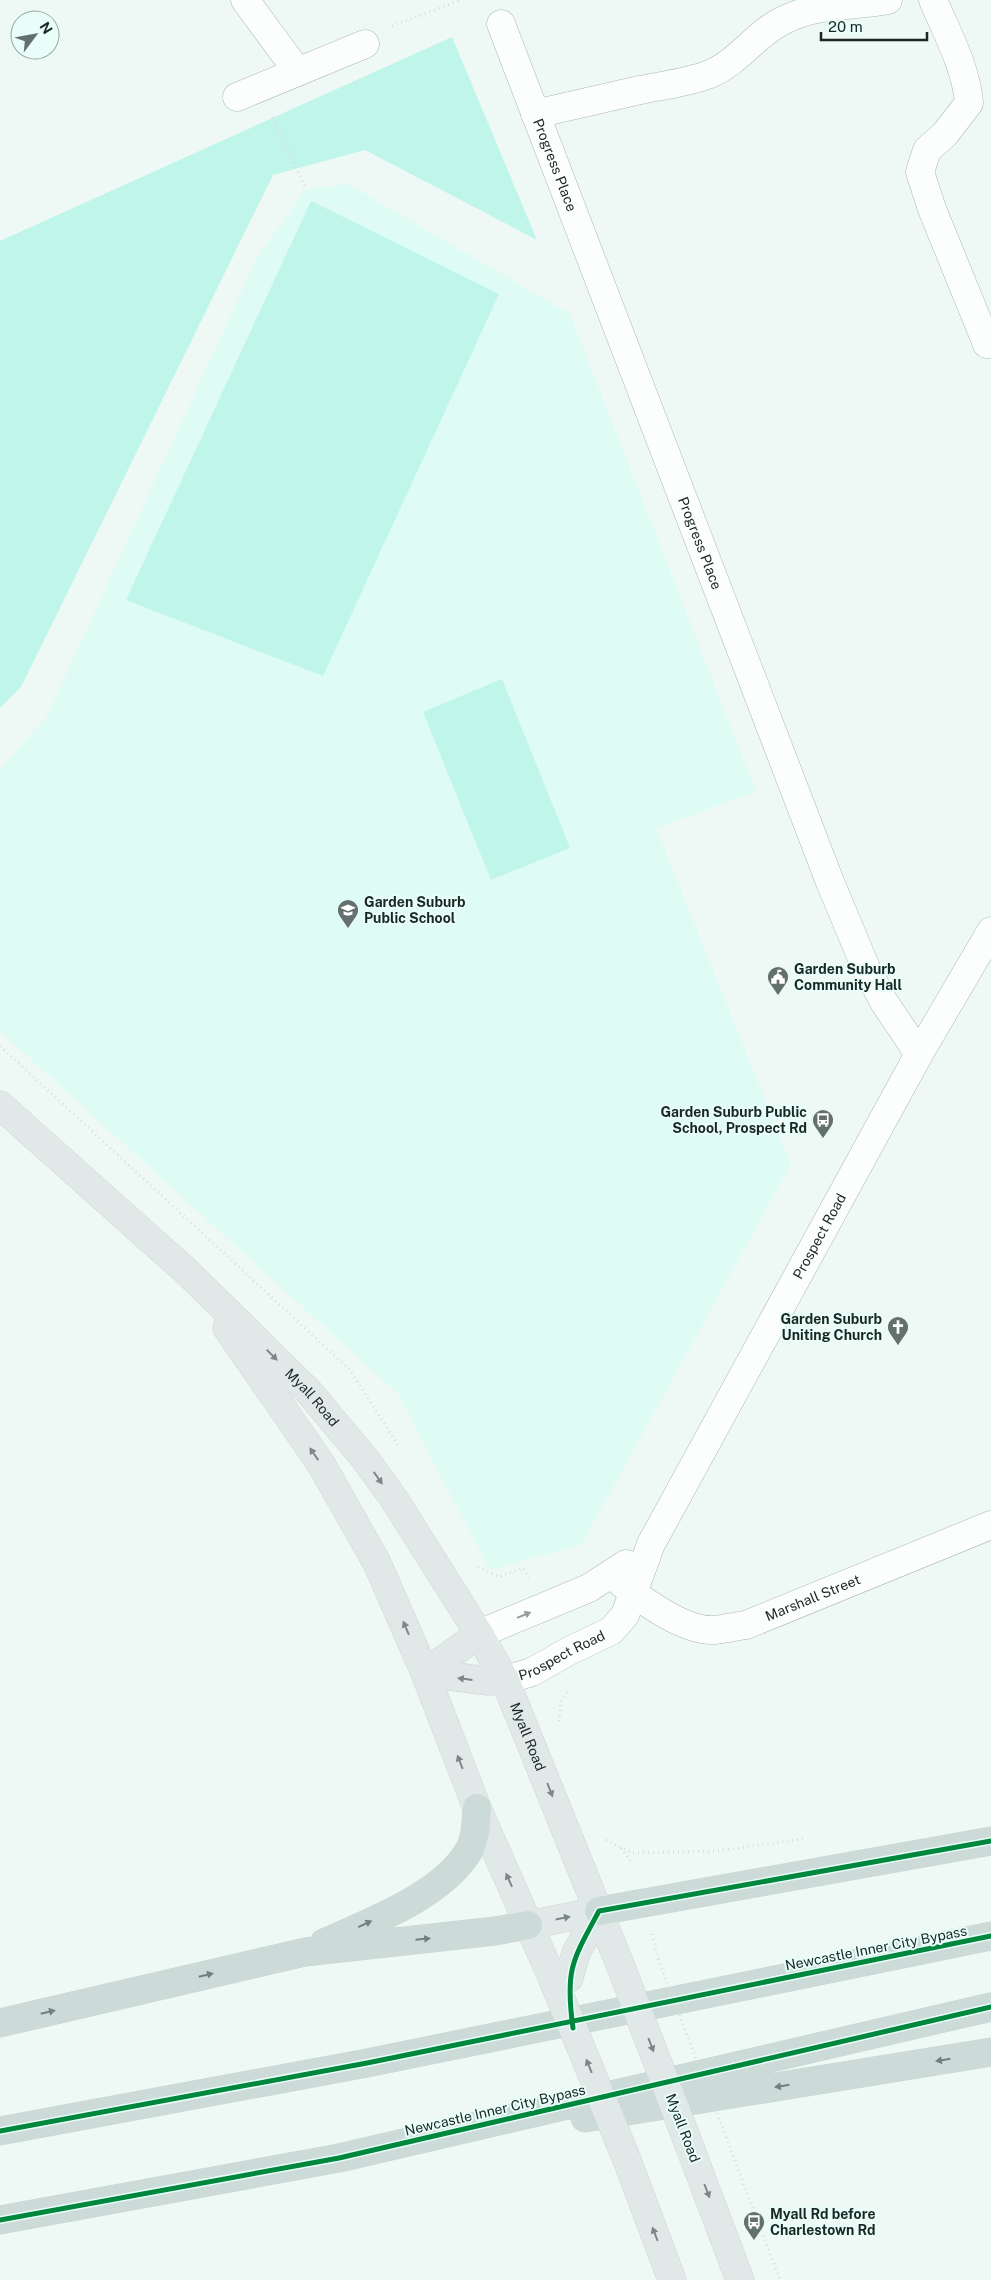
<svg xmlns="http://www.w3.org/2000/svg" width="991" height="2280" viewBox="0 0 991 2280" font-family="'Public Sans',sans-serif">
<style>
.built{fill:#defbf4}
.green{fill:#c0f5e9}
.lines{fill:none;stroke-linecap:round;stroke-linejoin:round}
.minor-casing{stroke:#adb8b5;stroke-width:29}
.major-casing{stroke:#cfd6d4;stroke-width:29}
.highway-casing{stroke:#cfd6d4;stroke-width:29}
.path{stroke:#d9dddc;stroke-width:3;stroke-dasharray:1 4;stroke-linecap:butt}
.minor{stroke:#fcfefe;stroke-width:28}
.major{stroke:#e0e9e8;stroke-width:28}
.highway{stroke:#ccdbd8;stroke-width:28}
.major-bridge-casing{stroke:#cfd6d4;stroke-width:29;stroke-linecap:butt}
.path-bridge{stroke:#d9dddc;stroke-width:3;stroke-dasharray:1 4;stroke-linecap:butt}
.major-bridge{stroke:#e0e9e8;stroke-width:28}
.cycleway-casing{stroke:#e9fef9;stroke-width:8}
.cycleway{stroke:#00873e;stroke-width:5}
.oneway{fill:#7d8886}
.oneway2{fill:#969d9c}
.oneway3{fill:#73817e}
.labels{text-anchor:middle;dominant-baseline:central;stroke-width:4;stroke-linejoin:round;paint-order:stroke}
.street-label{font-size:14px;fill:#1a2724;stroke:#e9fef9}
.poi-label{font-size:14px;font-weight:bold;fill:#1a2724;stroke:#e9fef9;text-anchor:start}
</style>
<rect width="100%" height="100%" fill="#eef9f6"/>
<path class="built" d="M348,184L570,314L756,792L656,828L791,1164L581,1545L490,1570L398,1394L0,1031V769L47,716L257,258L306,189Z"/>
<path class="green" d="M452,37L537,240L365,150L273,175L21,687L0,708V241Z
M311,201L499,294L323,676L126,600Z
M502,679L570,848L491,880L423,712Z"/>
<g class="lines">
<g class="minor-casing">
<g id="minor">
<path d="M245,0L298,72"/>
<path d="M933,0C947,33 966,67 969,103L945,134L927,150L920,172L932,209L987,344"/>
<path id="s1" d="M501,24L830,882L866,968L884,1002L919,1054"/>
<path d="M237,97L365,44"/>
<path d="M535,114C570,106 605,98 640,90C664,85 687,83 710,74C739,62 756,33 784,20C819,3 850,7 888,0"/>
<path id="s2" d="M611,1574C634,1595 682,1632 715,1630C725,1629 736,1626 746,1625L991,1525"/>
<path d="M479,1634L589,1588L626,1564"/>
<path id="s3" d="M505,1680L532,1672L569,1651L611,1631L625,1615L651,1544L919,1054L991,931"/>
</g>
</g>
<g class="major-casing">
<g id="major">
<path id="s4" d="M0,1105L187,1272L309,1392L365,1459L394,1499L479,1634L505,1680L621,1967"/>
<path d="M227,1328L321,1464L377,1563L425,1673L477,1808L554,1982"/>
<path d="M425,1673L488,1681L505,1680"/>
<path d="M425,1673L479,1634"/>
<path d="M528,1925L599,1911"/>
<path d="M569,1978L576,1953L599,1911"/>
<path d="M689,2145L740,2280"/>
<path d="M627,2160L672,2280"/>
</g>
</g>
<g class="highway-casing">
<path id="highway" d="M599,1911L991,1841
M324,1943C370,1922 441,1896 468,1852C476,1839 476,1823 477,1808
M0,2023L305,1952L495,1931L528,1925
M585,2118L991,2052
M0,2131L367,2063L991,1936
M0,2220L339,2158L991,2007"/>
</g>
<path class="path" d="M392,26L461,0
M273,117L306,189
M0,1046L350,1370L400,1448
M478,1567L499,1577L523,1568L529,1578
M559,1721L561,1701L569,1690
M606,1840L633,1853L717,1851L803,1839
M621,1848L631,1862
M652,1934L658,1959
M726,2137L780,2280"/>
<use href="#minor" class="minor"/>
<use href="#major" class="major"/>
<use href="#highway" class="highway"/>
<g class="major-bridge-casing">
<path id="major-bridge" d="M621,1967L689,2145
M554,1982L627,2160"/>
</g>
<path class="path-bridge" d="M658,1959L726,2137"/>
<use href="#major-bridge" class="major-bridge"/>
<g class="cycleway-casing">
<path id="cycleway" d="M573,2028C565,1970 572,1961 599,1911L991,1841
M0,2131L367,2063L991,1936
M0,2220L339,2158L991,2007"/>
</g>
<use href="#cycleway" class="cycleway"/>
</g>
<defs><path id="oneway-solid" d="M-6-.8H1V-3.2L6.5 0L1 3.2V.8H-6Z" transform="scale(1.25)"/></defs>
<g class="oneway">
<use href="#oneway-solid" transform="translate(272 1355) rotate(45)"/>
<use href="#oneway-solid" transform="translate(314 1454) rotate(-125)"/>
<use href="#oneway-solid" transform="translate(378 1478) rotate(55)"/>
<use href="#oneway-solid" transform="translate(406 1628) rotate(-113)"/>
<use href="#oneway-solid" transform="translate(465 1679) rotate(-173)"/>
<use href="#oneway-solid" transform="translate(460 1762) rotate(-111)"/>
<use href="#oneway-solid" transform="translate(550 1790) rotate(69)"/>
<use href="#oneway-solid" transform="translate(509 1880) rotate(-114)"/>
<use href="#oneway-solid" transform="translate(563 1918) rotate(-11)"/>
<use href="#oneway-solid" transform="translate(651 2045) rotate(69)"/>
<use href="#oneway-solid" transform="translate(589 2066) rotate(-112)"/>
<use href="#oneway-solid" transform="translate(707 2191) rotate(69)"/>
<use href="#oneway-solid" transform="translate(655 2234) rotate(-111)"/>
</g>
<use class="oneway2" href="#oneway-solid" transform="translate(524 1615) rotate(-22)"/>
<g class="oneway3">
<use href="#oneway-solid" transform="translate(365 1924) rotate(-25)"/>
<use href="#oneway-solid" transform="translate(423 1939) rotate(-6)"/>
<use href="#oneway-solid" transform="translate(206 1975) rotate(-13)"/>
<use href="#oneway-solid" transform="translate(48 2012) rotate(-13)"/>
<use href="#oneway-solid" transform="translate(943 2060) rotate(171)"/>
<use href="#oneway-solid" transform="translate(782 2086) rotate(171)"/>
</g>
<defs>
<g id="school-pin" transform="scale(1.125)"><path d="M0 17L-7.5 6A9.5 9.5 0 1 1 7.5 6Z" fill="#64706e" stroke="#e9fef9"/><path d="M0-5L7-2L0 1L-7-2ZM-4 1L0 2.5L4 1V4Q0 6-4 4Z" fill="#fff"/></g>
<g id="civic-pin" transform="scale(1.125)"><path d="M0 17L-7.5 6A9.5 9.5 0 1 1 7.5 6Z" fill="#64706e" stroke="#e9fef9"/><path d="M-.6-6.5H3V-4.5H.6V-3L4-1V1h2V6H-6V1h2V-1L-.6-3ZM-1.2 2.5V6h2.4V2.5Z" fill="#fff"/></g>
<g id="bus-pin" transform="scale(1.125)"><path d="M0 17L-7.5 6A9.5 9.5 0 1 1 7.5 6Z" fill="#64706e" stroke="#e9fef9"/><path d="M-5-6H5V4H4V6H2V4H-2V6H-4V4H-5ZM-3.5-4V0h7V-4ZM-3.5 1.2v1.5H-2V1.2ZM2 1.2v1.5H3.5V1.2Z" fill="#fff"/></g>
<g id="church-pin" transform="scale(1.125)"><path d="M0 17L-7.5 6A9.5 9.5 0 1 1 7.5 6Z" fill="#64706e" stroke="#e9fef9"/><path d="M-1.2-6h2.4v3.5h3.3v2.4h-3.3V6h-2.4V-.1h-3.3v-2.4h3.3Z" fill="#fff"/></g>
</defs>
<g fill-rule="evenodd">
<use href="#school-pin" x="348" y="910"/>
<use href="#civic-pin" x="778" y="977"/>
<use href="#bus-pin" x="823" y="1120"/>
<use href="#church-pin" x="898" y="1327"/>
<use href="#bus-pin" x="754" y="2222"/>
</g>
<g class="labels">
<g class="street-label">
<text stroke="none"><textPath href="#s1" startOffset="151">Progress Place</textPath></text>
<text stroke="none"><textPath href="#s1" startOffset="556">Progress Place</textPath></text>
<text stroke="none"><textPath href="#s3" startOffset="565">Prospect Road</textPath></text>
<text stroke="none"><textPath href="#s4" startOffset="428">Myall Road</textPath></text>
<text stroke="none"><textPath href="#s2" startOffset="224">Marshall Street</textPath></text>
<text stroke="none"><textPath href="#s3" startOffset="62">Prospect Road</textPath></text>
<text stroke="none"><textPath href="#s4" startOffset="832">Myall Road</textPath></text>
<text transform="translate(876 1948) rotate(-11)">Newcastle Inner City Bypass</text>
<text transform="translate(495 2110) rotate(-13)">Newcastle Inner City Bypass</text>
<text transform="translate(683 2128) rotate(69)">Myall Road</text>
</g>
<g class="poi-label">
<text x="364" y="902">Garden Suburb<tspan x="364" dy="16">Public School</tspan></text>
<text x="794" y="969">Garden Suburb<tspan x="794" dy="16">Community Hall</tspan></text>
<text x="807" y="1112" text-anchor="end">Garden Suburb Public<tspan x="807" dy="16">School, Prospect Rd</tspan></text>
<text x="882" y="1319" text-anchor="end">Garden Suburb<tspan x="882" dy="16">Uniting Church</tspan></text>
<text x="770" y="2214">Myall Rd before<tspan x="770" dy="16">Charlestown Rd</tspan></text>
</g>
</g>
<g transform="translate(35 35) rotate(58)"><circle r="24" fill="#e9fef9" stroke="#96a8a4"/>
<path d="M0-4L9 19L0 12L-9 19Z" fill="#64706e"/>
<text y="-8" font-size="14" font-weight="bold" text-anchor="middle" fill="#1a2724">N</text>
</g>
<path d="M821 32v8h106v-8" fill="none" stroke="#1a2724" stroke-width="2.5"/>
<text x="828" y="32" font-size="15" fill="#1a2724" stroke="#e9fef9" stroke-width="4" paint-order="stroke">20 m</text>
</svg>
